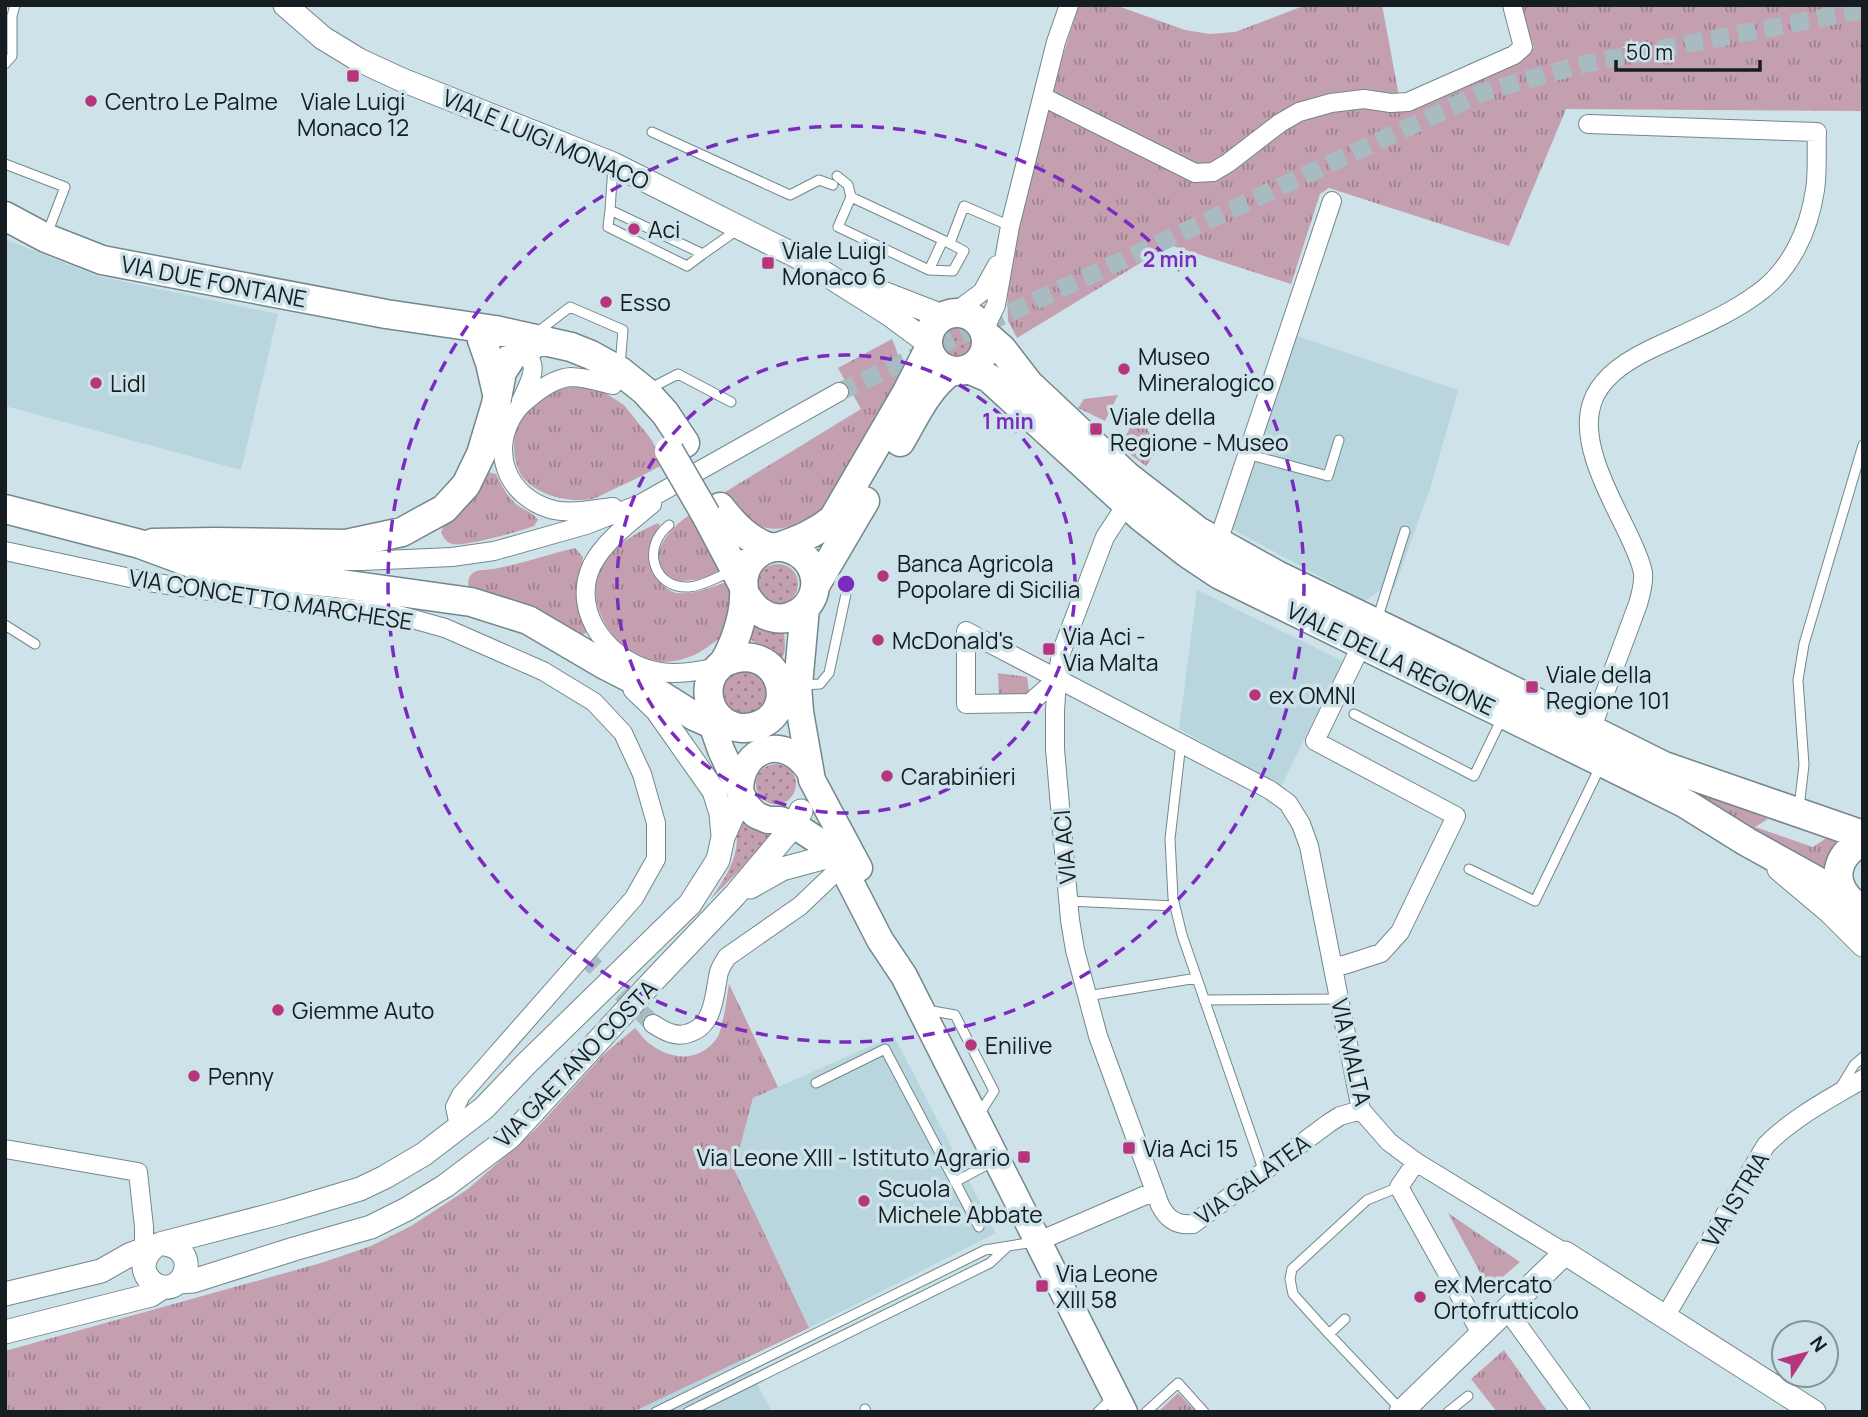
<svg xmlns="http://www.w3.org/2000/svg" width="1868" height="1417" viewBox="0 0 1868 1417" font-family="Manrope,sans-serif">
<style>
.built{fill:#b9d6df}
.grass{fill:url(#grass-tufts)}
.garden{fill:url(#garden-dots)}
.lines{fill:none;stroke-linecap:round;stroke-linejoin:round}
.minor-tunnel{stroke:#a8bbc1;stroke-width:18;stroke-dasharray:18 9;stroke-linecap:butt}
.service-casing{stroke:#73878d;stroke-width:11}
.minor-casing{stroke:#73878d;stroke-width:20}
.tertiary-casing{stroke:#73878d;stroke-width:25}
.secondary-casing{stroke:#73878d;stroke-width:29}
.primary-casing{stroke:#73878d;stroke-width:31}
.service{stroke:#fff;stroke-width:9}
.minor{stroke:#fff;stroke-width:18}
.tertiary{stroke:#fff;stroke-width:23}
.secondary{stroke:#fff;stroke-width:26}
.primary{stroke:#fff;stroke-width:28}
.primary-bridge-casing{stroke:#73878d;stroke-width:31;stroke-linecap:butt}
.primary-bridge{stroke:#fff;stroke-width:28}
.ring{fill:none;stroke:#7b2cbf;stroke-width:3.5;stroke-dasharray:12 9}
.poi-dot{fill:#b7357d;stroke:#cde3e9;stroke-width:2.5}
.labels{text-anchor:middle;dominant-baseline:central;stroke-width:7;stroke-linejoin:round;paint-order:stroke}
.poi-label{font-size:23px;fill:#151d20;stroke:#cde3e9;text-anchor:start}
.street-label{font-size:23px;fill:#151d20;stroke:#cde3e9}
.centre{fill:#7b2cbf;stroke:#cde3e9;stroke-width:3.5}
.ring-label{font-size:21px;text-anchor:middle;font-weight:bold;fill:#7b2cbf;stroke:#cde3e9;stroke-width:7;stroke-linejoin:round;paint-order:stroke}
</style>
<defs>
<pattern id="grass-tufts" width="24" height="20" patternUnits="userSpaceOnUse" patternTransform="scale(1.75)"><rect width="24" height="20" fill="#c49faf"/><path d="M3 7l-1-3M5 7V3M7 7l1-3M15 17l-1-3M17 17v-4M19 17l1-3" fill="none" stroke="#9e818e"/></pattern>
<pattern id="garden-dots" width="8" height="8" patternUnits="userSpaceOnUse" patternTransform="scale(1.75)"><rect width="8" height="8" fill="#c49faf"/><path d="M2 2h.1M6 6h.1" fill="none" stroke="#9e818e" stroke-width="1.8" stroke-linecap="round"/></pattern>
</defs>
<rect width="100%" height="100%" fill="#cde3e9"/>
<path class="built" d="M5,239L97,276L278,314L241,470L5,406Z
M1294,335L1458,390L1430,489L1394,589L1385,587L1365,601L1232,529L1265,430Z
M1197,590L1343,661L1281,787L1179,729Z
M894,1036L996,1233L809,1328L734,1169L753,1098Z
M744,1359L772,1412H633Z"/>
<path class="grass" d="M1079,5H1115L1185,30L1210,34L1235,32L1306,5H1382L1401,107L1534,48L1523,18V5H1863V111L1566,109L1509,246L1329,188L1320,194L1291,284L1170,245L1017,338L1008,321L1007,284L1020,212L1046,108Z
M892,339C900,358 902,367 897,387L828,504C787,538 754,540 725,492L861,409L838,368Z
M593,385L624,405L651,439L664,464C647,473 630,482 612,490C605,493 599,497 592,499C581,501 570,500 560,498C546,495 527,486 520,473C509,451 513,420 533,404C551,389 570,386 593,385Z
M1118,395L1105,421L1078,408L1084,399Z
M1137,414L1159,447L1146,466L1120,447Z
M488,472L496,474C501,484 506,495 515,503C522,510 532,511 538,520L534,526C521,531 464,547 452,544C446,542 443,537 441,532L445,524Z
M695,512L724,565C714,579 691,581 676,581C672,578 665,574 662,570C648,549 678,520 695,512Z
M658,523L660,526C646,543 644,565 659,581C664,587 670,592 677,593C694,595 711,587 726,582L730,585C731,589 733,596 733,601C732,607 725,632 722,636C719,639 716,641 713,643C697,656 679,663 658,662C623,659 588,614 597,579C604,550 633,534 658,523Z
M575,548L583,557L578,607L587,632L581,636L471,593C468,587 466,578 473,573C478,569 488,570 494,569C522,564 548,554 575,548Z
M998,673L1027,677L1030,697L999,695Z
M1637,762L1768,819L1755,827L1813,847L1831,835L1841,840C1831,849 1828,860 1824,873Z
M729,984L778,1087L753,1098L734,1169L809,1328L633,1412H5V1351L321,1263L371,1246L411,1226L468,1189L536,1129L604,1054L635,1028C640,1033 644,1040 650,1044C672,1061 700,1062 717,1038C723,1029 727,997 729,984Z
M1448,1213L1520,1262L1489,1289Z
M1504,1350L1548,1412H1497L1471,1379Z
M1178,1393L1196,1412H1158Z"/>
<path class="garden" d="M940 343a17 17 0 1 1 34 0a17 17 0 1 1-34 0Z
M758 584a20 20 0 1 1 40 0a20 20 0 1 1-40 0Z
M756,624L784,629C784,640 788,654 779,662L771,654L749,638Z
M740,671C768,674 775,689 760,713L738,717L722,701C723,686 725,677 740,671Z
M756 784a20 20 0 1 1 40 0a20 20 0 1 1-40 0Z
M740,822L746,823L756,829L775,834L710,900C721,884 732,869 736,849C738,840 735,830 740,822Z"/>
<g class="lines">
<path class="minor-tunnel" d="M839,392L1484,92L1584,64L1863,10
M583,955L653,1024"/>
<g class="service-casing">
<path id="service" d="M5,64L12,56V16L15,5
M652,132L790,195L819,180L833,185
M5,164L65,187L47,234
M613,166L610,210L703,254L737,230
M837,176L848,185L851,197L838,227L929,270L943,240L851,197
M610,210L608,227L687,266L703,254
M950,243L964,206L1010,226
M929,270L953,271L964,251L945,241
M535,334L570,307L623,330L620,366
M649,389L678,374L731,402
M1247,454L1328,476L1339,440
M669,525C641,547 653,589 689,587C703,586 717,577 730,572
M1377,620L1405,531
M5,625L35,644
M801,685L820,684L829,673L846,594
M1354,714L1474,776L1503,716
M1181,743L1170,839L1173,898L1182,935L1264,1172
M1799,808L1804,765L1798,680L1804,644L1863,445
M1469,869L1535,901L1600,767
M1069,901L1175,906
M1087,996L1197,978
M1204,1000L1339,999
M927,1010L955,1015L994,1091L978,1116
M816,1083L885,1049L979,1227
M1840,1088L1854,1065L1863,1057
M955,1182L994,1161
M1345,1319L1329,1334L1293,1294L1290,1279L1292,1269L1367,1200L1399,1187
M1329,1334L1402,1411
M865,1409L866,1412
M656,1412L985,1250L1033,1242
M688,1412L990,1263L1007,1247
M1098,1412L1112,1398
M1146,1412L1178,1383L1204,1412
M1448,1412L1468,1396"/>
</g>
<g class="minor-casing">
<path id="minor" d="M1043,97L1195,173L1213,172L1228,163L1280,123L1299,112L1331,103L1364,99L1391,103L1408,102L1514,55L1523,47L1512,5
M1588,124L1817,132C1816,151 1818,171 1815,190C1809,230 1791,270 1757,294C1726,317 1684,333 1649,350C1626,361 1600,378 1592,403C1578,444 1613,501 1630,538C1635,549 1641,561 1643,573C1644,583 1641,594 1638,604L1591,730
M955,312L982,292L997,265
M984,330L996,305L1010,226L1056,42L1069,5
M518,342C541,367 533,374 521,401
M652,504C631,522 605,540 592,565C569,614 612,665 660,672C680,675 698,671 718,667
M1126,505L1105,537L1061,653L1057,679L1055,711V749L1070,920L1075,950L1098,1036L1160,1205C1167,1219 1177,1226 1193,1224L1329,1123L1340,1116L1361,1110
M613,507C594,509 572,514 554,510C506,498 488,449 517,410C521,404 527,400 533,395C543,387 557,378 571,377C584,377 600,382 613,385
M1218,542L1332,201
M5,551L149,582L263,599L391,613L445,628L543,671L594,702L623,733L642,774L656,823V859L634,898L461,1095L455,1107L459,1126
M201,553L217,556L315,561H362L452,557L494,551L586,525L640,504L839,392
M1057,679L1030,703L966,704V631L1270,790L1288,803L1301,824L1309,846L1361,1110L1389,1142L1416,1162L1565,1253
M1333,966L1344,965L1381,953L1400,932L1456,816L1315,741L1362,644
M653,1024C664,1031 676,1038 689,1033C715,1025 714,994 719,972C721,966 724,962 727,957L800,906L842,866
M5,1149L138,1172L144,1227V1260
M1416,1162L1399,1187L1482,1335
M1039,1241L1155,1191
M1507,1310L1581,1412
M1665,1317L1766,1145C1794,1117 1829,1099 1863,1079"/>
</g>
<g class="tertiary-casing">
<path id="tertiary" d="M285,5L323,38L359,60L400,79L613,164L802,259L889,314L927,342
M857,283L942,316
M635,689L657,710L714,791L721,813L723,836
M1779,869L1830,912L1863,945
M750,887L782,869L834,855
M1851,902L1863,922
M153,1248C146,1255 142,1263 145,1272C147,1278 151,1282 156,1285C184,1298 203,1250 164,1244
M179,1282L193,1281L294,1249L371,1227L407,1209L445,1186L510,1137L653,981L735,895L794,825L801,811
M5,1294L101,1271L131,1254L160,1244L283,1212L360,1189L385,1177L424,1154L484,1108L525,1065L690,904L718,860L723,837L742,795
M5,1332L151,1295L163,1287
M1401,1412L1565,1253L1814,1412"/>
</g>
<g class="secondary-casing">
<path id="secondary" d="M798,685L800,712L812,780L859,868
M710,706L712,724L721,750L747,806L756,815L768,820H780L794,825L823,844L834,855L842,866L880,940L904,976L1124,1412
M740,789C742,746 785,734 809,770"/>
</g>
<g class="primary-casing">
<path id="primary" d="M5,216L46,238L102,260L386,314L495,330L571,347L591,355L620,371L645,391L665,413L685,443
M928 342a29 29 0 1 1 58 0a29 29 0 1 1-58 0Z
M986,335L1002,349L1029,384L1127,476L1198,531L1218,542L1277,575L1452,660L1664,766L1863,835
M482,340L490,363L497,394
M968,369L989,378L1141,517L1187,553L1220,575L1640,781L1686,804L1747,842L1848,898
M900,442C915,417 927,388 951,371
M720,507C735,526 748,540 771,548
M5,509L140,544L213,571L335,583L471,602L528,620L603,664L648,687L694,716L712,724L730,725
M706,515L743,585
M153,543L215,542L346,544L402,532L420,522L444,509L466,485L481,454L496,404L502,372L513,355L542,340
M778,547C799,540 816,533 833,519L907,392L928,351
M815,586L865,501
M723,663C777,637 802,708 759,725C747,730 734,729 723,721C709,711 704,690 713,674C716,669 720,666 724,662C729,654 734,642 737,633C741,621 744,609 744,597C745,590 742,583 744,576C747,558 765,545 783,547C793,549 803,554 809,563C835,603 774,647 745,594
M778,709L798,685L805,608
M1853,903C1829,882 1836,855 1863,841"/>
</g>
<use href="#service" class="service"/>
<use href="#minor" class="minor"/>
<use href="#tertiary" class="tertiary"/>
<use href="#secondary" class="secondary"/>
<use href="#primary" class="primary"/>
<g class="primary-bridge-casing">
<path id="primary-bridge" d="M669,451L706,515"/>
</g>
<use href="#primary-bridge" class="primary-bridge"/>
</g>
<g class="ring">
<circle cx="846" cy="584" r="229"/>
<circle cx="846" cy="584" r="458"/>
</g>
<g class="poi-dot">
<rect x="346" y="69" width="14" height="14" rx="3.5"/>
<circle cx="91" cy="101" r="7"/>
<circle cx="634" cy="229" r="7"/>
<rect x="761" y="256" width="14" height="14" rx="3.5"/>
<circle cx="606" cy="302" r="7"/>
<circle cx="1124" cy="369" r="7"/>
<circle cx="96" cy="383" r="7"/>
<rect x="1089" y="422" width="14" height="14" rx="3.5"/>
<circle cx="883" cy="576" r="7"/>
<circle cx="878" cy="640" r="7"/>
<rect x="1042" y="642" width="14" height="14" rx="3.5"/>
<rect x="1525" y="680" width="14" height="14" rx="3.5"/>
<circle cx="1255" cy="695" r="7"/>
<circle cx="887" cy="776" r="7"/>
<circle cx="278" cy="1010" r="7"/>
<circle cx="971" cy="1045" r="7"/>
<circle cx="194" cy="1076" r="7"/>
<rect x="1122" y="1141" width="14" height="14" rx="3.5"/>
<rect x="1017" y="1150" width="14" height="14" rx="3.5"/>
<circle cx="864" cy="1201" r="7"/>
<rect x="1035" y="1279" width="14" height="14" rx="3.5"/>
<circle cx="1420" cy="1297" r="7"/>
</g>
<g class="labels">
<g class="poi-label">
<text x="105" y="101">Centro Le Palme</text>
<text x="353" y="101" text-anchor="middle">Viale Luigi<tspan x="353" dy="26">Monaco 12</tspan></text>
<text x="648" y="229">Aci</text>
<text x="782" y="250">Viale Luigi<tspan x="782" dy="26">Monaco 6</tspan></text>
<text x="620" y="302">Esso</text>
<text x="1138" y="356">Museo<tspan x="1138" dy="26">Mineralogico</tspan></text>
<text x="110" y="383">Lidl</text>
<text x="1110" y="416">Viale della<tspan x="1110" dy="26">Regione - Museo</tspan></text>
<text x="897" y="563">Banca Agricola<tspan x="897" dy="26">Popolare di Sicilia</tspan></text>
<text x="1063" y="636">Via Aci -<tspan x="1063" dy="26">Via Malta</tspan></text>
<text x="892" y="640">McDonald's</text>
<text x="1546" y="674">Viale della<tspan x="1546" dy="26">Regione 101</tspan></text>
<text x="1269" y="695">ex OMNI</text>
<text x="901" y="776">Carabinieri</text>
<text x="292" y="1010">Giemme Auto</text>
<text x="985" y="1045">Enilive</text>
<text x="208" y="1076">Penny</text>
<text x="1143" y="1148">Via Aci 15</text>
<text x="1010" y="1157" text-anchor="end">Via Leone XIII - Istituto Agrario</text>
<text x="878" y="1188">Scuola<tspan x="878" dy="26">Michele Abbate</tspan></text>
<text x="1056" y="1273">Via Leone<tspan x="1056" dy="26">XIII 58</tspan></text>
<text x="1434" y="1284">ex Mercato<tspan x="1434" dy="26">Ortofrutticolo</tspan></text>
</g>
<g class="street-label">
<text transform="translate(546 139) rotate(23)">VIALE LUIGI MONACO</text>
<text transform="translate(214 281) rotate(11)">VIA DUE FONTANE</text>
<text transform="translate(271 599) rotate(9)">VIA CONCETTO MARCHESE</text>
<text transform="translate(1391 658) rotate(26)">VIALE DELLA REGIONE</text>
<text transform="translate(1064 847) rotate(-95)">VIA ACI</text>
<text transform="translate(1352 1052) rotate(77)">VIA MALTA</text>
<text transform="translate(575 1063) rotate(-46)">VIA GAETANO COSTA</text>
<text transform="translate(1252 1179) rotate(-36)">VIA GALATEA</text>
<text transform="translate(1735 1199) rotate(-59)">VIA ISTRIA</text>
</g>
</g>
<circle cx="846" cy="584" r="10" class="centre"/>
<g class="ring-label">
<text x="1170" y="267">2 min</text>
<text x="1008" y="429">1 min</text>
</g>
<rect width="1868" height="1417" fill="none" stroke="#151d20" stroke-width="14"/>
<g transform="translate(1805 1354) rotate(54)"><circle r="33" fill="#cde3e9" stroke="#839499" stroke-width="2"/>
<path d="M0-5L12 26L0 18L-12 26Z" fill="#b7357d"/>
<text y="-10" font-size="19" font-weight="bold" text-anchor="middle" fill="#151d20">N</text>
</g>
<path d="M1616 60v10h144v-10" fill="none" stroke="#151d20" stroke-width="3.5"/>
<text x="1626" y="60" font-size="21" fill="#151d20" stroke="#cde3e9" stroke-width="5" paint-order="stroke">50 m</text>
</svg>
